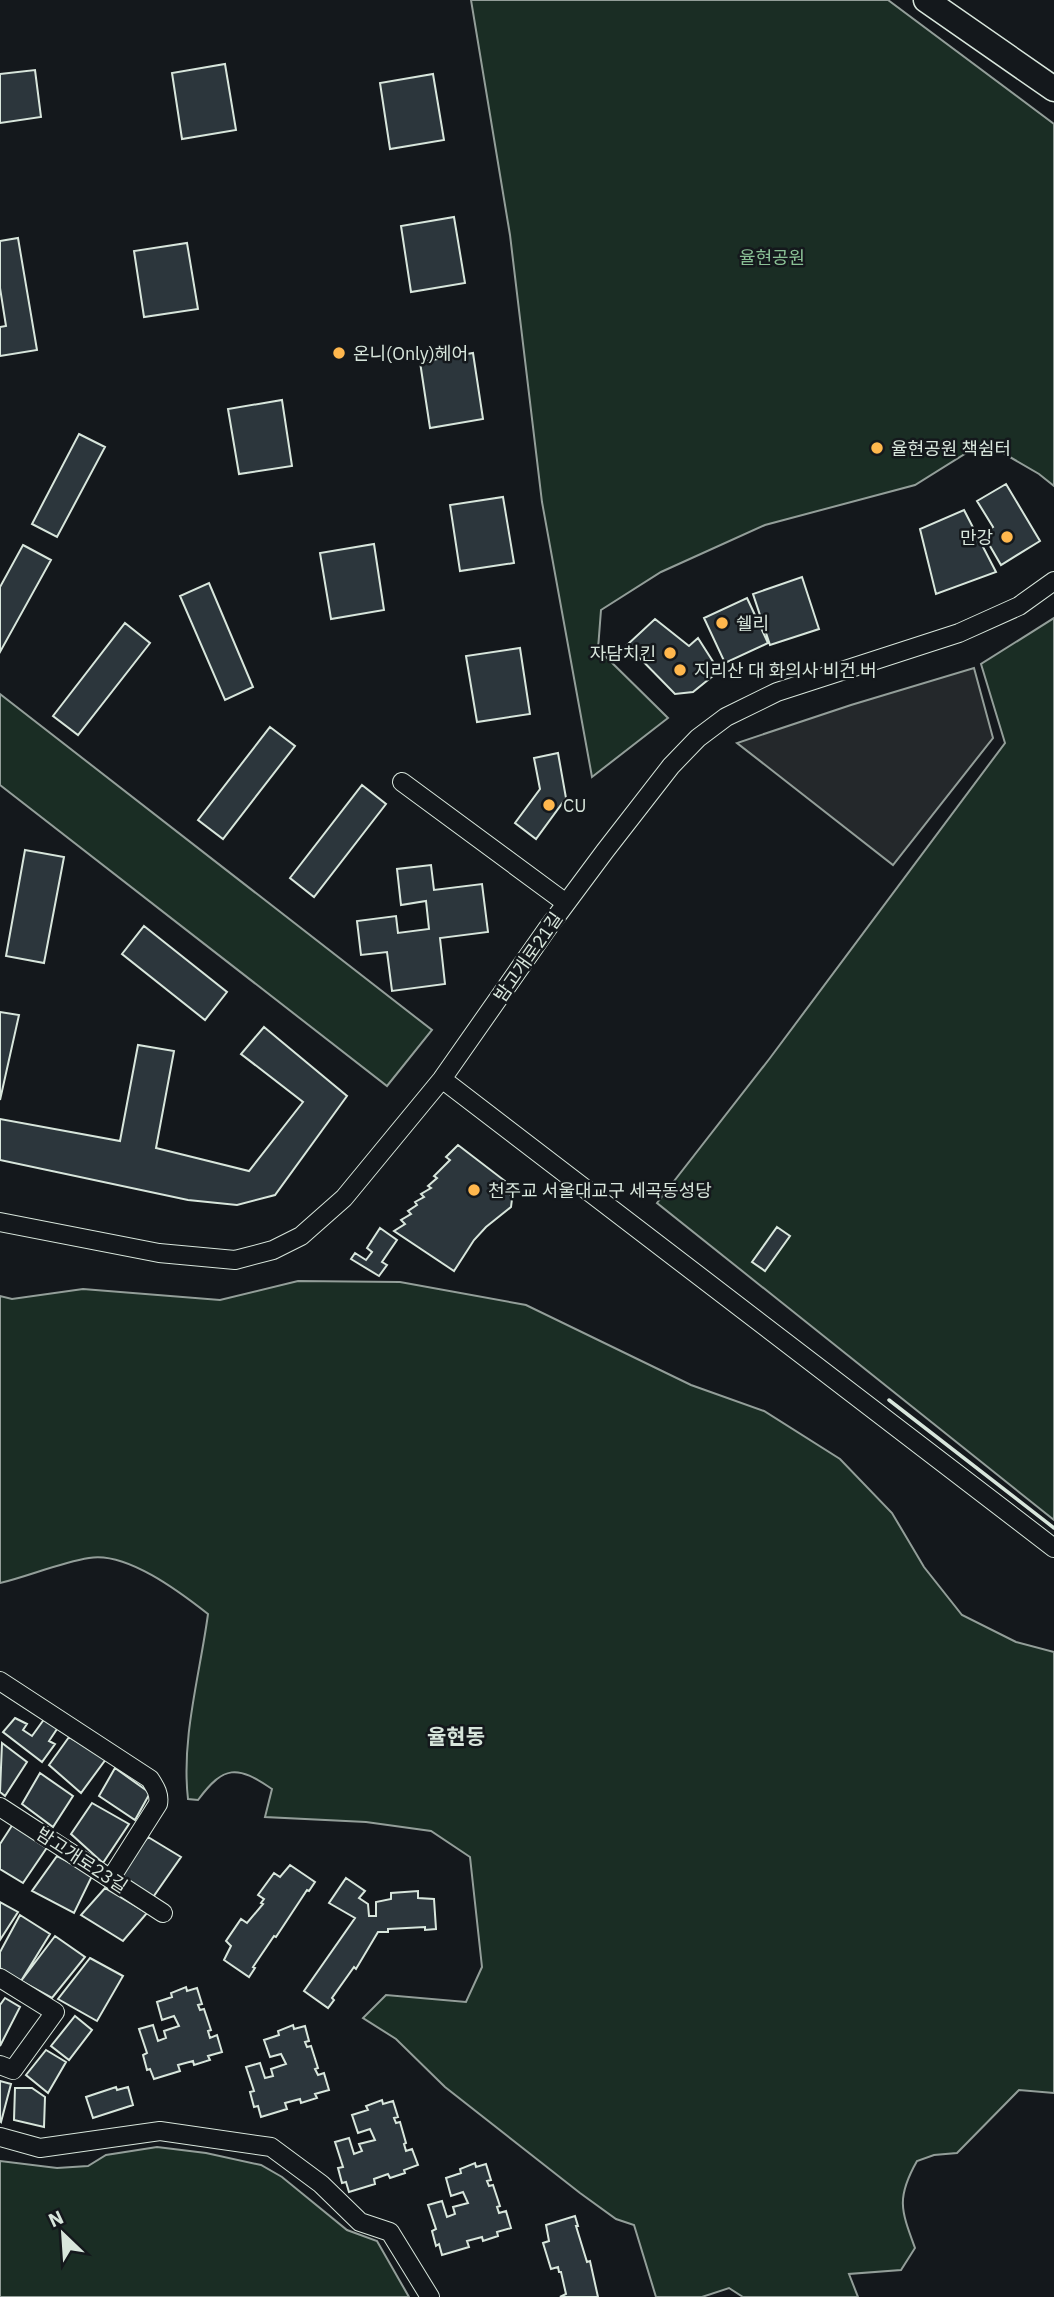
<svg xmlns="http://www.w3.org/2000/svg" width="1054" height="2297" viewBox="0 0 1054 2297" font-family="'IBM Plex Sans','Noto Sans KR',sans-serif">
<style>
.green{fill:#1a2d24;stroke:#939e99;stroke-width:2}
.parking{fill:#24282b;stroke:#939e99;stroke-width:2}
.building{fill:#2c363c;stroke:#d8e6dc;stroke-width:2}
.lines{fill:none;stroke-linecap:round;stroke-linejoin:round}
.street-casing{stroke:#d8e6dc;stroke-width:20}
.secondary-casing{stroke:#d8e6dc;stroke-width:27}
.street{stroke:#14181c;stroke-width:18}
.secondary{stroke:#14181c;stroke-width:24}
.wall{stroke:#d8e6dc;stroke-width:3.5}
.poi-dot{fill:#ffb74d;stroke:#14181c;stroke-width:2.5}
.labels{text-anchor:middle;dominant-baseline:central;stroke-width:5;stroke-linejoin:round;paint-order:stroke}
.park-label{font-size:18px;fill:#8ac095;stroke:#14181c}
.poi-label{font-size:18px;fill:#d8e6dc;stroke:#14181c;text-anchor:start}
.street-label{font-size:18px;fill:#d8e6dc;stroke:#14181c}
.quarter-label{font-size:21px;font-weight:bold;fill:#d8e6dc;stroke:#14181c}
</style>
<rect width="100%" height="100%" fill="#14181c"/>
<path class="green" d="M471,0H888L1054,124V486L1039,474L984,442L915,485L765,525L661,572L601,610L598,649L668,718L592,777L542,502L510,235Z
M1054,618V1520L657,1203L770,1058L1005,743L981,664Z
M0,694L432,1030L387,1086L0,785Z
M298,1281L400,1282L526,1305L691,1385L764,1411L840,1459L892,1513L924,1567L962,1615L1016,1642L1054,1652V2093L1019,2090L957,2153L934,2155L917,2161C896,2198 901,2210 915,2248L901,2270L849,2274L858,2297H743L729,2288L702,2297H656L634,2225L616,2219L580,2193L445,2087L396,2039L363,2018L386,1995L466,2002L482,1967L470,1857L431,1831L366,1822L265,1817L272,1789C237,1765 224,1765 198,1800L188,1799C181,1738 200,1674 208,1614C180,1592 126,1551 89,1558C59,1563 29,1576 0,1583V1296L12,1299L83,1289L220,1300Z
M157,2147L206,2153L261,2165L282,2177L347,2230L377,2241L409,2297H0V2161L57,2168L88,2166L106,2155Z"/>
<path class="parking" d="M974,668L993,738L893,865L737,743L851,705Z"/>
<path class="building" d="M225,64L236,130L182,139L172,73Z
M35,70L41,117L0,123V74Z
M433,74L444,140L390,149L380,83Z
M454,217L465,283L411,292L401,226Z
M18,238L37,350L0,356V327L6,326L0,288V241Z
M187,243L198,309L144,317L134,251Z
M473,353L483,419L430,428L420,362Z
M282,400L292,466L239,474L228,409Z
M79,434L105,447L57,537L32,524Z
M1006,484L1040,541L1001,565L983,534L993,527L977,501Z
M503,497L514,563L460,571L450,505Z
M964,510L996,572L936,594L920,529Z
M374,544L384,610L331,619L320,553Z
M23,545L51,560L0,652V587Z
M802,577L819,629L770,645L753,594Z
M209,583L253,687L225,700L180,596Z
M747,598L768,643L725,663L704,618Z
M655,619L689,646L698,638L719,671L693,692L675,694L627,645Z
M125,623L150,643L78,735L53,716Z
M520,648L530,714L477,722L466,656Z
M270,727L295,746L223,839L198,820Z
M558,753L566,798L536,839L515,823L540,789L534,758Z
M362,785L386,804L314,897L290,878Z
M25,850L64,857L44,963L6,956Z
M431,865L434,890L482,884L488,932L440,938L445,984L392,991L387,952L361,955L357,921L396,916L398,933L429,929L426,901L401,905L397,869Z
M144,926L227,992L205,1020L122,954Z
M0,1012L19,1015L0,1100Z
M264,1027L347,1096L275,1195L237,1205L188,1200L0,1160V1119L120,1141L138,1045L174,1051L156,1148L249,1171L303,1102L241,1054Z
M458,1145L505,1181L512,1199L511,1207L486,1227L474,1240L454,1271L394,1231L405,1224L401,1220L411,1214L408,1211L417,1205L415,1202L424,1197L421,1194L431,1188L428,1186L437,1178L434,1176L450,1160L446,1157Z
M777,1227L790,1236L765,1271L752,1262Z
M380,1228L397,1240L382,1262L387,1265L379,1276L351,1259L355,1253L366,1260L372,1252L367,1248Z
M15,1718L27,1724L23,1730L32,1736L45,1718L59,1726L49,1741L55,1744L42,1762L3,1732Z
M69,1737L106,1759L81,1793L49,1765Z
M2,1743L27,1762L5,1796L0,1792Z
M115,1768L150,1793L135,1820L99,1796Z
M40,1773L73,1796L53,1827L22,1804Z
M92,1803L129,1824L103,1863L71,1834Z
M13,1824L48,1846L23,1883L0,1869V1844Z
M148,1837L181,1857L151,1900L117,1873Z
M57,1856L93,1874L74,1913L32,1891Z
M290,1865L315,1882L309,1891L307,1890L276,1937L274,1936L253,1967L255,1968L249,1977L224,1960L231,1946L226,1941L241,1919L247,1923L263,1904L261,1903L264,1899L258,1895L274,1873L280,1877Z
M346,1878L365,1891L359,1898L368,1904L369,1916H376V1902L391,1899V1893L418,1891V1898L434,1899L436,1929L425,1930V1927L388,1929V1932H378L356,1969L354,1967L332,1998L334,2000L328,2008L304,1991L355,1918L329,1903Z
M105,1888L147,1913L123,1941L81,1915Z
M0,1902L18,1912L0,1940Z
M20,1915L50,1934L21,1981L0,1968V1952Z
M55,1936L85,1957L52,1998L21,1981Z
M90,1958L123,1976L97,2021L58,1999Z
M186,1987L187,1991L197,1988L202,2004L198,2005L200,2010L204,2009L211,2030L208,2031L210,2038L217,2035L222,2052L208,2056L210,2060L194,2065L193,2061L178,2065L180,2071L154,2079L150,2069L147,2070L143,2055L147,2053L139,2029L153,2025L158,2041L166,2038L164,2031L179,2026L174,2016L162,2020L157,2002L172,1997L171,1993Z
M5,1998L20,2007L0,2046V2005Z
M75,2016L92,2030L69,2060L51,2046Z
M293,2025L294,2029L305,2026L309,2041L305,2042L307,2047L311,2046L318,2068L315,2069L318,2075L324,2073L329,2090L315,2094L317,2098L301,2103L300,2099L285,2103L287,2109L261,2117L258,2106L254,2107L250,2092L254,2091L246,2067L260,2063L265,2078L273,2076L271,2069L286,2064L281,2054L270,2057L264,2040L279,2035L278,2031Z
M46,2050L66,2062L48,2093L26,2075Z
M0,2081L11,2084L1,2122L0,2121Z
M116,2087L117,2090L128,2087L133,2105L93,2118L86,2097Z
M15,2088H32L45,2097L44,2127L14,2120Z
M382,2100L383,2104L393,2101L398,2117L394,2118L396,2123L400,2122L406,2143L404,2144L406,2151L412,2149L418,2165L404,2170L405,2173L390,2178L388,2174L374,2179L375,2184L349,2192L346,2182L342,2183L338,2168L343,2167L335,2142L349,2138L354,2154L362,2151L359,2144L375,2140L370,2129L358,2133L352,2115L368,2110L366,2106Z
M475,2163L476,2167L486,2164L491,2180L487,2181L489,2186L493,2185L500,2206L497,2207L499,2213L506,2211L511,2228L497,2232L498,2236L483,2241L482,2237L467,2241L469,2247L442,2255L439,2244L436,2246L432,2231L436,2229L428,2205L442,2201L447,2217L455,2214L453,2207L468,2203L463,2192L451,2196L446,2178L461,2173L460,2169Z
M575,2216L578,2226H576L587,2262L590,2261L598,2297H560L566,2294L561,2272H559L558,2267L551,2269L543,2243L549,2241L546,2225Z"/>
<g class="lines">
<g class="street-casing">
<path id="street" d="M402,782L566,903
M442,1079L1054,1548
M0,1222L159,1253L235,1260L273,1250L301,1236L344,1198L442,1079L547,929L605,851L671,766L698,738L726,717L777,692L959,633L1019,606L1054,581
M0,1681L150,1779C155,1787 160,1794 158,1804L111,1878
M0,1807L163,1913
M0,1978L55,2012L13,2070L0,2065
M0,2137L40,2148L160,2131L271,2147L321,2184L360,2222L390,2232L430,2297"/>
</g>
<g class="secondary-casing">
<path id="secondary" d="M926,0L1054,89"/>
</g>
<use href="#street" class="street"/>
<use href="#secondary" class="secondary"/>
<path class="wall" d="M889,1400L1054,1528"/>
</g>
<g class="poi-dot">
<circle cx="339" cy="353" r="7"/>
<circle cx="877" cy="448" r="7"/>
<circle cx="1007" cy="537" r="7"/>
<circle cx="722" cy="623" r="7"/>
<circle cx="670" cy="653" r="7"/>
<circle cx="680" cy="670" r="7"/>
<circle cx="549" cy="805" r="7"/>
<circle cx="474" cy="1190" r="7"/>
</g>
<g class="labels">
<g class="park-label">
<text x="772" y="257">율현공원</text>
</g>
<g class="poi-label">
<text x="353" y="353">온니(Only)헤어</text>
<text x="891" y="448">율현공원 책쉼터</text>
<text x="993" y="537" text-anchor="end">만강</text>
<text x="736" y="623">쉘리</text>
<text x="656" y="653" text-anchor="end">자담치킨</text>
<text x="694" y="670">지리산 대 화의사 비건 버</text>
<text x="563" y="805">CU</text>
<text x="488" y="1190">천주교 서울대교구 세곡동성당</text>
</g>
<g class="street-label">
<text transform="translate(528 957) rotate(-55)">밤고개로21길</text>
<text transform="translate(82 1860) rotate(33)">밤고개로23길</text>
</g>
<g class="quarter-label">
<text x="456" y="1736">율현동</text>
</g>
</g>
<g transform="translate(63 2234) rotate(335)" stroke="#14181c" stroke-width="5" paint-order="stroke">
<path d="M0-5L12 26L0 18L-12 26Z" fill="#d8e6dc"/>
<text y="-10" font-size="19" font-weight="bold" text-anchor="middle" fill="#d8e6dc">N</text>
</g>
</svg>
